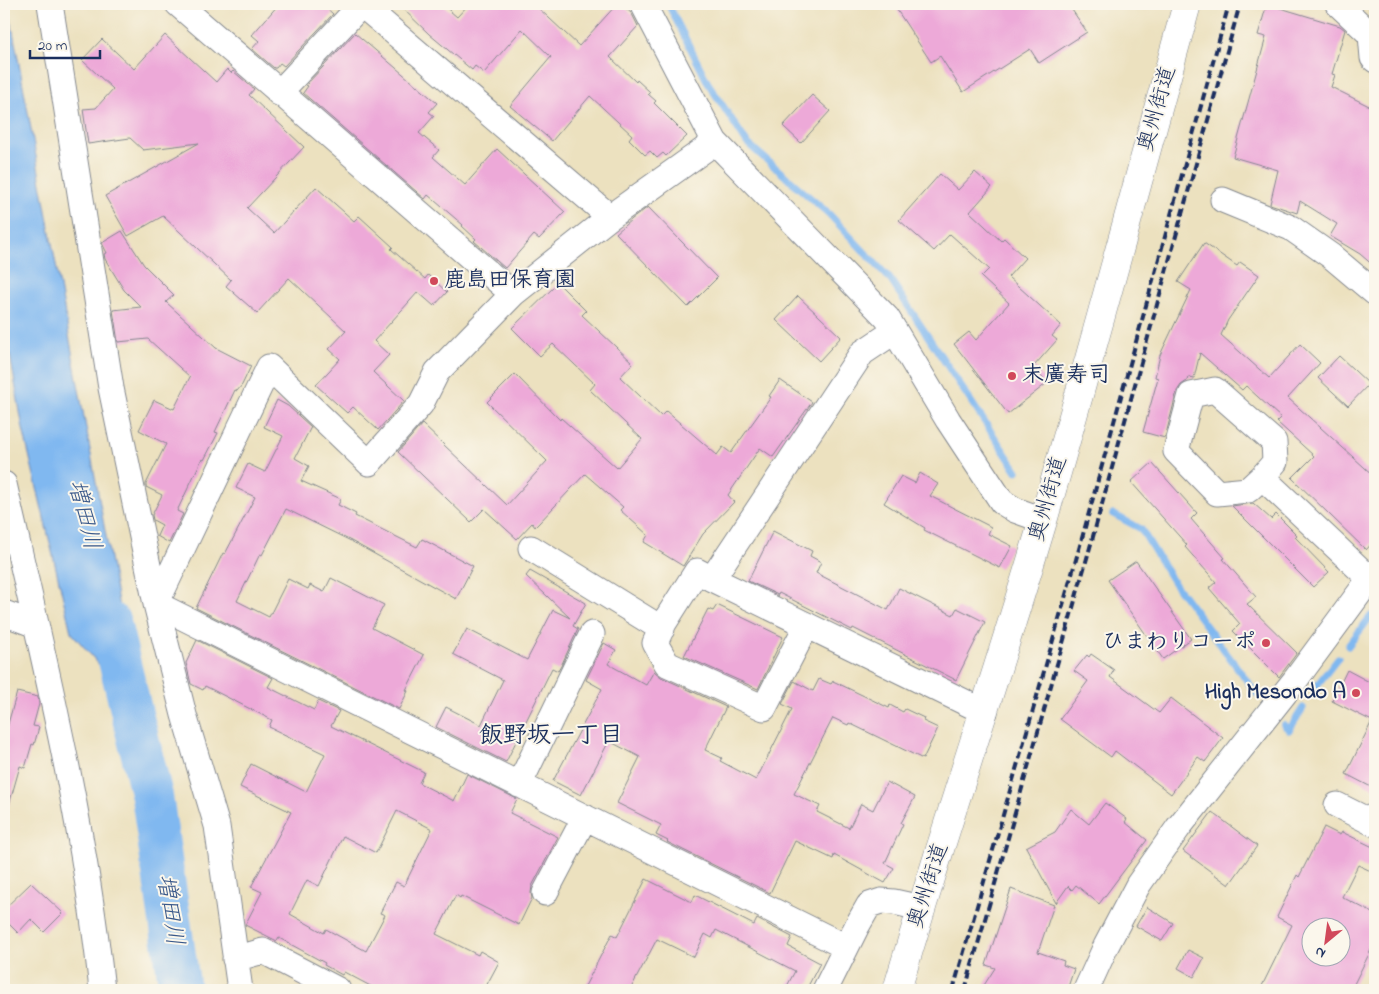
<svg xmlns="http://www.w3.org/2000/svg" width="1379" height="994" viewBox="0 0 1379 994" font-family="'Indie Flower','Klee One',sans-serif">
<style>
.water{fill:#80b8f0;stroke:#4e74a7}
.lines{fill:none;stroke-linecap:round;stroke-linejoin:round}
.stream{stroke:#80b8f0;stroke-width:7}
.river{stroke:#80b8f0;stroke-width:42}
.building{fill:#eda9d8;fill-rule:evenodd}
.minor-casing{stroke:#84888e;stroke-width:27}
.major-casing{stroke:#84888e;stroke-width:29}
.minor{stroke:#fff;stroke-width:25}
.major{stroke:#fff;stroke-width:28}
.rail{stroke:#1b2f5e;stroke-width:4;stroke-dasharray:8 4;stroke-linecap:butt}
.poi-dot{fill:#d1495b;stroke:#fbf7ec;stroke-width:2}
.labels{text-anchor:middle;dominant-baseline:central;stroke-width:4;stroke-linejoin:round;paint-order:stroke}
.street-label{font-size:22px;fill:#1b2f5e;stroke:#fbf7ec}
.poi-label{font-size:22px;font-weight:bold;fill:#1b2f5e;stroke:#fbf7ec;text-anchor:start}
.water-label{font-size:24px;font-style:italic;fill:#39588a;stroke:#fbf7ec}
.neighbourhood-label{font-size:24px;font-weight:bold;fill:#1b2f5e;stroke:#fbf7ec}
</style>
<rect width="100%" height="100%" fill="#fbf7ec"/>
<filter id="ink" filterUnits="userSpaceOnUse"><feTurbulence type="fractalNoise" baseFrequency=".02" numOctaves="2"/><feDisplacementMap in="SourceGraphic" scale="10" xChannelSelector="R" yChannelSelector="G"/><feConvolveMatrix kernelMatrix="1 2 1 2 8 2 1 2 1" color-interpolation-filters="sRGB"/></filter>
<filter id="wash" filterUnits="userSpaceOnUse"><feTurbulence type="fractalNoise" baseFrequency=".0096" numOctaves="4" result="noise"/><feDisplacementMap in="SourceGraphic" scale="20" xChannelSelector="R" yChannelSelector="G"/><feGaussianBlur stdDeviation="1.12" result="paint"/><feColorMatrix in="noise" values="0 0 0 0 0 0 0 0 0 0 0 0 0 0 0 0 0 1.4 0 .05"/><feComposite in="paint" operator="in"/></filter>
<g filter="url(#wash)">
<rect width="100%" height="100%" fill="#ece1bf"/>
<path class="water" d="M4,4H8L133,683L108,675L71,632L23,429L4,320Z"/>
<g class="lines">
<path class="stream" d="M668,4L708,83L747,143L829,214L890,279L1017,471
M1113,514L1141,529L1174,583L1257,694
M1348,646L1371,616
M1314,689L1338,658
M1284,725L1289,730L1303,708"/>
<path class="river" d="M110,623L152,796L180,990"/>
</g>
<g id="blocks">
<path class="building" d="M279,4H322L333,14L284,66L280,63L276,68H274L252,49L259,41L252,35Z
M398,4H442L457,17L469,4H534L579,46L617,4H621L632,14L638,26L610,57L636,82L637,80L650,92L648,94L656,101L654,103L687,136L666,156L663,153L657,158L650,151L645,155L629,139L632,135L590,96L552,141L510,106L551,57L522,29L484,73L475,66L472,70L429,34Z
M893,4H1068L1087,32L1039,63L1030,49L963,92L940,56L931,62Z
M1267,4L1340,26L1345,30L1332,74L1335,75L1331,87L1375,109V267L1360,254L1330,236L1337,224L1300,201L1297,213L1270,204L1278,170L1233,157L1266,37L1258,35Z
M355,33L437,103L429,112L434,116L419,133L439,150L433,157L465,185L497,149L565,212L539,239L534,235L505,268L474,241L476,239L462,226L463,225L428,195L425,199L303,93L308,86L306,85Z
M165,35L216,82L227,69L231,73L233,71L254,89L249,95L304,147L247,208L274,233L316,187L354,221L359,216L393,247L391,249L425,279L428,275L447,292L434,306L418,292L374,341L389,355L373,372L404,401L378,430L353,407L347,413L316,385L340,359L329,349L346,331L289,278L257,313L226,286L231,280L163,216L128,236L105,196L199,143L143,150L130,138L88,144L83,109L96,108L113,89L82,60L102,39L134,69Z
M812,95L830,111L801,143L783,126Z
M975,172L992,187L970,212L1001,241L1004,238L1025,258L1008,277L1061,325L1052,336L1057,340L1034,366L1047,383L1008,414L954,344L969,332L976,340L1009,303L981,277L989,269L950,234L934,251L899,220L940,174L958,190Z
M648,207L717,278L688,307L616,233L632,219Z
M122,231L144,265L174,295L166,302L216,348L251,366L242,385L237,391L235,390L215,432L218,433L204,460L202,459L177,511L183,514L169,543L157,536L162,525L153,520L152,515L162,495L146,487V484L166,444L139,430L154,400L174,409L190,377L148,339L118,342L113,310L141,307L124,290L105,259L104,254L107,253L102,243Z
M1204,243L1237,266L1240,262L1259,275L1228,320L1221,335L1269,378L1300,344L1320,363L1288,398L1375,477V540L1366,550L1292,478L1314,456L1277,422L1281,418L1246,386L1242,390L1200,353L1194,378L1188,377L1187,381L1181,385L1177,391L1165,438L1143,432L1158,378L1155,377L1160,355L1191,290L1178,282Z
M558,283L586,311L582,315L633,363L620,377L661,416L666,411L717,455L723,447L731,453L771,397L769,396L780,380L812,402L773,457L760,448L728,495L734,502L703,534L683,566L644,542L648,535L620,510L623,507L585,474L539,523L535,527L532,523L517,539L484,509L471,522L398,452L422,424L507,505L547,461L487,402L515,374L560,420L561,418L617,468L642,439L590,390L595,384L553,344L540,356L512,328Z
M798,296L841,337L819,361L776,320Z
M1339,356L1369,384L1348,406L1318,378Z
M277,400L288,406L311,427L295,458L309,466L301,481L341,499L338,505L356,514L355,516L417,547L422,539L473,566L456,599L351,541L286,509L262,555L260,554L237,601L269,617L288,579L308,589L310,585L324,592L331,578L384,605L372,628L424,655L406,690L408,691L399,709L196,608L223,553L225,554L255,497L236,488L248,464L265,472L283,436L264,427Z
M1152,463L1197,513L1191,519L1225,558L1223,559L1256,597L1247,604L1297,653L1279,677L1233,631L1240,624L1209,588L1216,582L1185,547L1187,545L1131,482Z
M920,473L938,484L930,496L991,527L988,534L1012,546L1000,568L924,530L925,528L884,503L901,476L915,483Z
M1253,503L1271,519L1276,514L1297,535L1295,537L1329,572L1313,587L1232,506Z
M773,531L812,551L810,556L821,562L816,573L888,610L899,588L953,615L957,608L985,622L956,680L853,628L852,630L779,593L778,595L748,581Z
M1136,561L1191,639L1163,659L1108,580Z
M530,571L586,603L573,626L578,629L561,666L558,671L552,668L506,762L436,727L446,707L481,725L503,680L453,654L467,629L527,660L553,610L570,618L526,576Z
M717,605L783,637L758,689L684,656L708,609L713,611Z
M197,640L273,678L268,687L314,710L318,701L339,711L331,726L424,772L419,783L454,801L467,774L517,799L510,813L558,837L532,886L531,893L532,898L519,925L461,896L460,898L456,895L436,934L478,955L480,951L499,962L484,990H378L344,972L342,975L324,965L325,963L279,938L277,941L245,925L262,892L251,887L291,812L240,787L251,764L306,792L325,754L269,727L272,720L205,686L203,690L191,684L186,663ZM397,811L432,829L404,886L396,882L380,913L385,915L366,951L326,929L324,933L290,914L307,880L319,886L343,836L376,853Z
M604,643L616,650L608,664L646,685L654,671L661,677L726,707L705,750L722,758L720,761L756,780L792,709L782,704L794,681L813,691L819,679L831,684L833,681L889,708L890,705L903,712L905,709L924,718L923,721L938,728L923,759L849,723L848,725L833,718L794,794L820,806L817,812L849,828L861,804L873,810L887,782L915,797L901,823L903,824L885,863L894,868L885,883L834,855L833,859L795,841L770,893L667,842L668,841L656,835L661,825L617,803L640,757L609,741L581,795L553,781L602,689L586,680Z
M1091,654L1114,670L1110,677L1159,713L1171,698L1223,738L1205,762L1198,757L1171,794L1115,751L1111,757L1060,719L1088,681L1074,671L1087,655L1089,657Z
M1347,670L1375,685V789L1346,774L1372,721L1332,701Z
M17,692L38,697L39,704L33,726L39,727L34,745L32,744L25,768L20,766L9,805L4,804V738Z
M1105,803L1127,819L1125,822L1147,840L1099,904L1076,885L1072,890L1068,886L1056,903L1026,847L1055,832L1071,809L1089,824Z
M1212,812L1257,846L1229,885L1183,851Z
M1324,827L1340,835L1342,832L1375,848V873L1358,865L1342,897L1375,914V942L1351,990H1260L1292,925L1277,917L1297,875L1299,877ZM1312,926H1342V956H1312Z
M646,879L692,902L695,895L754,925L757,919L792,937L788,946L820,963L806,990H785L795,971L716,930L712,938L705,934L694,957L657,939L630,990H583L612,934L617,937Z
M31,883L63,913L44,932L31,919L18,933L4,919V909Z
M1011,889L1054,905L1038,952L1064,961L1063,965L1074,969L1067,990H981L995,968L986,965Z
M1147,907L1173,923L1162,941L1136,926Z
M1188,950L1204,958L1194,977L1178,968Z"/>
</g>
</g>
<g filter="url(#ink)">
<use href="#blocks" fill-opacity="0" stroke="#84888e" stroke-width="1"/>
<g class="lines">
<g class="minor-casing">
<path id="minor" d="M50,4L111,388L156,604L184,715L217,826L240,990
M178,4L513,294
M361,4L610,217
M643,4L715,142L887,318L948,420L1002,502L1015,510L1043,520
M1338,4L1371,35L1373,58L1375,60
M279,93L362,4
M715,142L610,217L513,294L437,372L421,404L369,463L269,367L156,604L846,947
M1223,200L1291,228L1331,256L1375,293
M895,331L862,353L712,579L985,712
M1262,477L1275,462L1274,442L1215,390L1191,395L1176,451L1217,493L1248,490L1262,477L1370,579
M4,484C42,651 84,819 102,990
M531,548L662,629
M712,579L697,571L664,623L655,643L667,664L764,708L807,625
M4,613L36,625
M519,785L592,634
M1337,805L1375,824
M545,893L585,817
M235,959L263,951L338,990
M825,990L857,926L869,905L881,901L894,902L921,908
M1086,990L1106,946L1138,885L1178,828L1296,679L1375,572"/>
</g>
<g class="major-casing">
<path id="major" d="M897,990C943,833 996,678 1043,521C1093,350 1139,176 1187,4"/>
</g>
<use href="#minor" class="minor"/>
<use href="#major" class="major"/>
<path class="rail" d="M953,990L1079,549L1229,4
M965,990L1089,551L1240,4"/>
</g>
</g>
<g class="poi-dot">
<circle cx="434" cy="281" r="5"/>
<circle cx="1012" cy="376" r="5"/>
<circle cx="1266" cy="643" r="5"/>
<circle cx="1356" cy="693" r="5"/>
</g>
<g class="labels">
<g class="street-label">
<text transform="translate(1158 109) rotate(-74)">奥州街道</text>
<text transform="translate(1049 499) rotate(-74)">奥州街道</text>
<text transform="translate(929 886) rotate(-72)">奥州街道</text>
</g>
<g class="poi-label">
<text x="444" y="281">鹿島田保育園</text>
<text x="1022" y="376">末廣寿司</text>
<text x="1256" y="643" text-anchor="end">ひまわりコーポ</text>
<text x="1346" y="693" text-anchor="end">High Mesondo A</text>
</g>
<g class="water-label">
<text transform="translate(83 515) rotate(76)">増田川</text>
<text transform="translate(169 910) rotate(82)">増田川</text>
</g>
<g class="neighbourhood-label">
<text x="551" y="736">飯野坂一丁目</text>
</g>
</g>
<rect width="1379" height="994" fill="none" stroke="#fbf7ec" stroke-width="20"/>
<g transform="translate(1326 942) rotate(209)"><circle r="24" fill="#fbf7ec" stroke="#a1a7b3"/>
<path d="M0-4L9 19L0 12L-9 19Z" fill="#d1495b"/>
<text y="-8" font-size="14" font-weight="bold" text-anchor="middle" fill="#1b2f5e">N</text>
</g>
<path d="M30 50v8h70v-8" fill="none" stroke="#1b2f5e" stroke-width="2.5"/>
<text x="38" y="50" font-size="15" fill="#1b2f5e" stroke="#fbf7ec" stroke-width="4" paint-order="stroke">20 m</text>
</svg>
